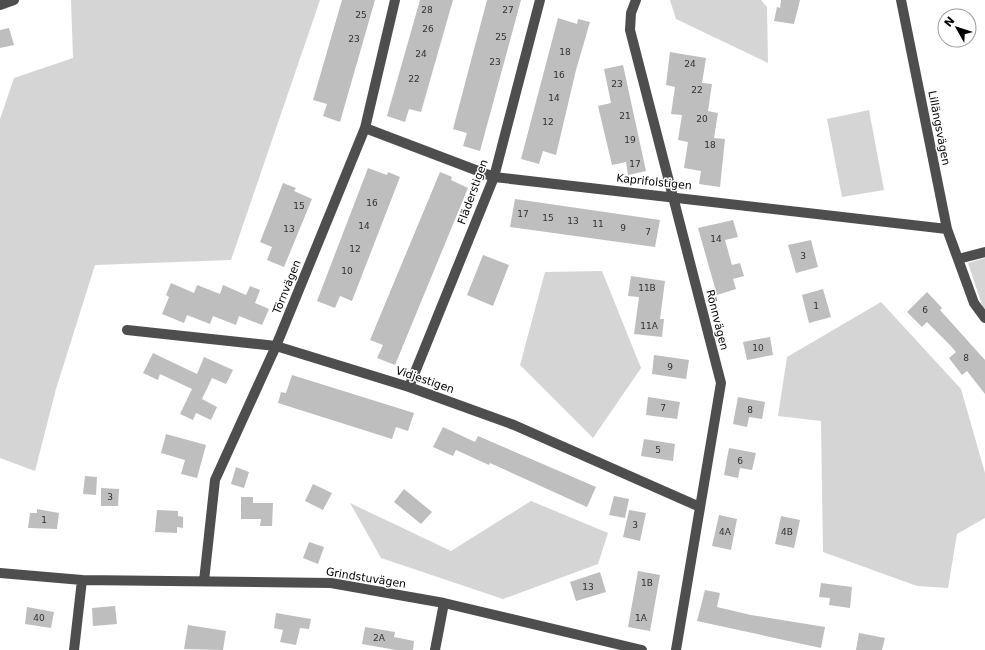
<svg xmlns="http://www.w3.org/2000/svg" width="985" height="650" viewBox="0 0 985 650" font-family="'DejaVu Sans',sans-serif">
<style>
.green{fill:#d5d5d5}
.building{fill:#bebebe}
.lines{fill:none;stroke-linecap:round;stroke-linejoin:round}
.minor{stroke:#4e4e4e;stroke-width:10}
.labels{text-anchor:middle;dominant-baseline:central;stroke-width:3;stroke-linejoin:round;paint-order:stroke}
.number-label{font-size:9px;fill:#303030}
.street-label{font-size:11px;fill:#000;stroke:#fff}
</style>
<rect width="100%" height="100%" fill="#fff"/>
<path class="green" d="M71,0H320L231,260L95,265L56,389L35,471L0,458V119L14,78L73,58Z
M670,0H761L767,7L768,63L676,19Z
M869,110L884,190L842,197L827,119Z
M985,258V314L968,263Z
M602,271L641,368L593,438L520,365L545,272Z
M881,302L961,389L985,473V518L957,534L948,588L917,586L823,552L821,421L778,416L787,357Z
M531,501L608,533L598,564L503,599L381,558L350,503L451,551Z"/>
<path class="building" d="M342,0H375L340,122L323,116L327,104L313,100Z
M420,0H453L421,112L409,109L405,122L387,116Z
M487,0H521L480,151L463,146L467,133L453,129Z
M781,0H800L794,24L774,21L777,7L780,8Z
M558,18L577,24L578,19L590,22L576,70L556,155L543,151L539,164L521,159Z
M9,28L14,45L0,48V30Z
M670,52L706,58L702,83L712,84L708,111L718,113L714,138L725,139L720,187L699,184L701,171L684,168L688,142L678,140L682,115L671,114L675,87L666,85Z
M623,65L646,171L628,175L626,162L612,165L598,106L611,103L604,69Z
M368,168L387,175L388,172L400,177L352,301L340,296L335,308L317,301Z
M440,172L452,177L451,180L468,188L395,365L377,358L383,345L370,340Z
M283,183L296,188L294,191L312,199L284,267L267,260L272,247L260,242Z
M515,199L660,220L655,247L510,227Z
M733,220L738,237L725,240L732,265L740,263L744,276L733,279L736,289L717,295L698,228Z
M811,240L818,267L796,273L788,245Z
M483,255L509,265L493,306L467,295Z
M631,276L665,281L660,319H664L662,337L634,334L639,297L628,296Z
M171,283L194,293L197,285L220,294L223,285L246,295L250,286L260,290L255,303L269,309L262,325L239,316L236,325L213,316L210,324L187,315L184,323L162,314L169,297L166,295Z
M823,289L831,317L809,323L802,295Z
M927,292L942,308L940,310L985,360V394L967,371L962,375L949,358L956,352L949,344L927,322L922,327L907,312Z
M770,337L773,355L747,360L743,342Z
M153,353L197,374L204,357L233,370L226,384L212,378L202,399L217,407L211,420L196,413L193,420L180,414L192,389L160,374L158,380L143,373Z
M654,355L689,360L686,379L652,374Z
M292,375L414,413L408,431L396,427L392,439L278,403L281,392L286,393Z
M648,397L680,402L677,419L646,415Z
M738,397L765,402L762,419L749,417L747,427L733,424Z
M443,427L475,442L478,436L596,487L587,507L490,463L489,465L456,450L453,456L433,447Z
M166,434L206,445L197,478L181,474L185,460L161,453Z
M644,439L675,444L673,461L641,456Z
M729,448L756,453L752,470L740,468L738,478L724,475Z
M236,467L249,472L244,488L231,484Z
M85,476L97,477L96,495L83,494Z
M313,484L332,493L323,510L305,501Z
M101,488L119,489L118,506H101Z
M404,489L432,512L421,524L394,502Z
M614,496L629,499L625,518L609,515Z
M241,497H253V503H273L272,526H260L261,519H241Z
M37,509L59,513L57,529L28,528L30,513H37Z
M157,510L178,511V516L183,517V528L177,527V533L155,532Z
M629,510L646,513L640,541L623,537Z
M719,515L737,519L731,550L712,546Z
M781,516L800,520L794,548L775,544Z
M309,542L324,547L318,564L303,558Z
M638,571L660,575L650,631L628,627Z
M600,572L606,592L576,601L570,582Z
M821,583L852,587L850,608L829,605L830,598L819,597Z
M705,590L720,593L717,607L751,615L825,627L821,648L697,621Z
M115,606L117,624L93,626L92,608Z
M27,607L54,612L51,628L25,624Z
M276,613L311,619L309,629L300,628L296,645L280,642L283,630L274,628Z
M188,625L226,631L223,650L184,649Z
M365,627L395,632L394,637L414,641L413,650H396L362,644Z
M859,633L885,638L882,650H856Z"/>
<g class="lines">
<path class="minor" d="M636,0L631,13L630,30L721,383L676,650
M901,0L947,229L974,303L985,318
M0,5L14,0
M365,128L494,177L947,229
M958,259L985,252
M127,330L276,346L409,387L514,425L700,507
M409,387L494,177L540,0
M0,573L82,580L331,583L444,603L642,650
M204,581L215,480L276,346L365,128L395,0
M74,650L82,580
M435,650L444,603"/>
</g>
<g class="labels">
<g class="number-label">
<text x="427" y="10">28</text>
<text x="508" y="10">27</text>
<text x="361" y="15">25</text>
<text x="428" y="29">26</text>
<text x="501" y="37">25</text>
<text x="354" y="39">23</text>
<text x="565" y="52">18</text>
<text x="421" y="54">24</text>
<text x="495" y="62">23</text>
<text x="690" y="64">24</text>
<text x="559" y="75">16</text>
<text x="414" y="79">22</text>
<text x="617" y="84">23</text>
<text x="697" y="90">22</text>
<text x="554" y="98">14</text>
<text x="625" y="116">21</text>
<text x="702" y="119">20</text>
<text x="548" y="122">12</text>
<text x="630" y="140">19</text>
<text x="710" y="145">18</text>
<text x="635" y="164">17</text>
<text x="372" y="203">16</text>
<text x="299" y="206">15</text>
<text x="523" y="214">17</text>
<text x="548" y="218">15</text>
<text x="573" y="221">13</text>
<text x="598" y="224">11</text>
<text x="364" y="226">14</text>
<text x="623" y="228">9</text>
<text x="289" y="229">13</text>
<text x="648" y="232">7</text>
<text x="716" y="239">14</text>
<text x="355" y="249">12</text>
<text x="803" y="256">3</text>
<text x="347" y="271">10</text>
<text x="647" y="288">11B</text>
<text x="816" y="306">1</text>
<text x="925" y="310">6</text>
<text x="649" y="326">11A</text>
<text x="758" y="348">10</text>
<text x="966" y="358">8</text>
<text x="670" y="367">9</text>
<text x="663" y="408">7</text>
<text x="750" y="410">8</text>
<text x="658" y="450">5</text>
<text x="740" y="461">6</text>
<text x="110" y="497">3</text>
<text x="44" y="520">1</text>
<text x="635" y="525">3</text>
<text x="725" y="532">4A</text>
<text x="787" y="532">4B</text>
<text x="647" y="583">1B</text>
<text x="588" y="587">13</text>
<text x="39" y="618">40</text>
<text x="641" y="618">1A</text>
<text x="379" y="638">2A</text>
</g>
<g class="street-label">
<text transform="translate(939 128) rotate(79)">Lillängsvägen</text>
<text transform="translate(654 182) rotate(6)">Kaprifolstigen</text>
<text transform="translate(473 192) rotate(-70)">Fläderstigen</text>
<text transform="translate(287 287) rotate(-68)">Törnvägen</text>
<text transform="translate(717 320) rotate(76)">Rönnvägen</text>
<text transform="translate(425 380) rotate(19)">Vidjestigen</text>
<text transform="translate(366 578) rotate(9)">Grindstuvägen</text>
</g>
</g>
<g transform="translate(957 28) rotate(309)"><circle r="19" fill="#ffffff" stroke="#999999"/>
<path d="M0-3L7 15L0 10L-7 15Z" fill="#000000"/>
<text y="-6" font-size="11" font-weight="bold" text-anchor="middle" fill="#000000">N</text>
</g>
</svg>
